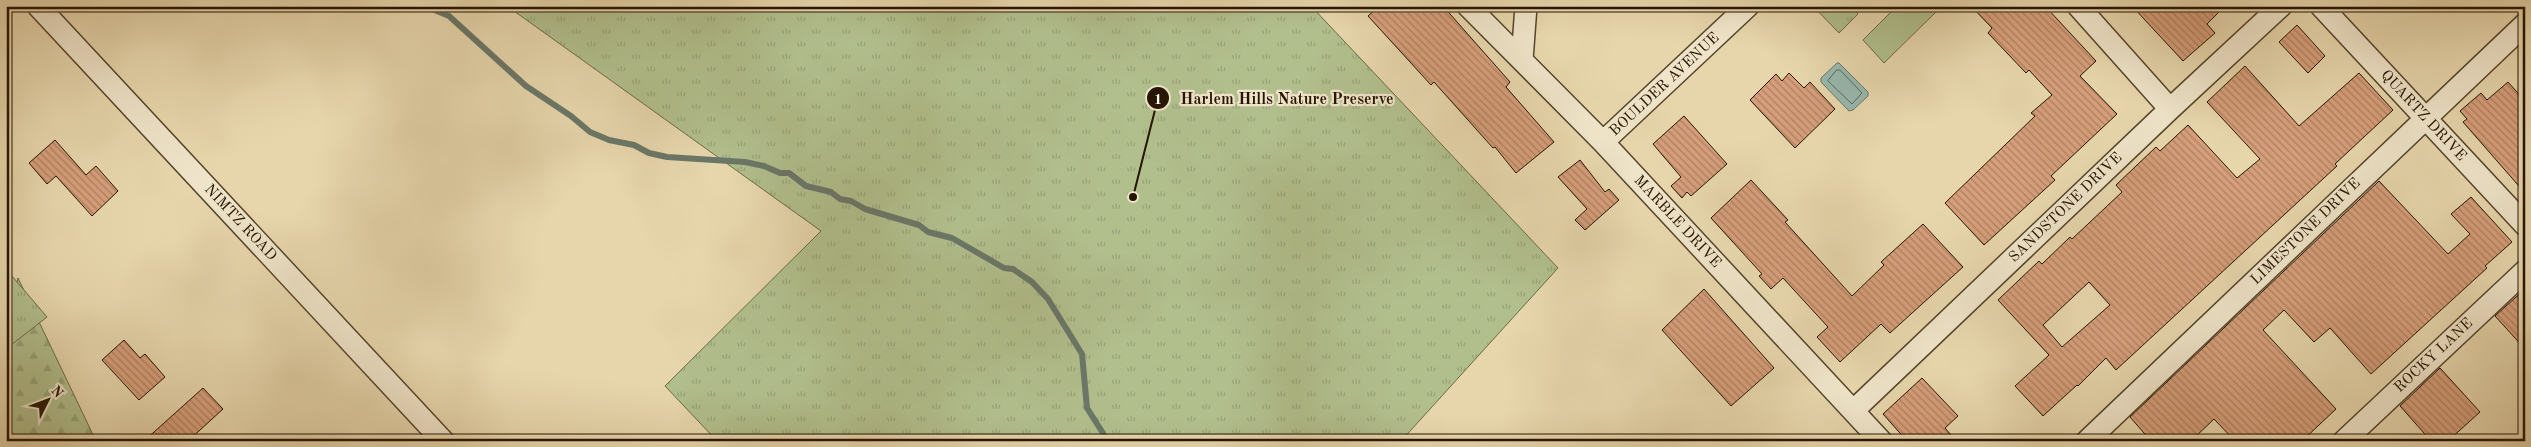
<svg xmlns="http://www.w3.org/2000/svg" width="2531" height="447" viewBox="0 0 2531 447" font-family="'Old Standard TT',serif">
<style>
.grass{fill:#b1bf8d;stroke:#6c6a46}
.forest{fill:url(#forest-firs);stroke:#6c6a46}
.park{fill:url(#park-tufts);stroke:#6c6a46}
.water{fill:#97b8ae;stroke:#6a7768}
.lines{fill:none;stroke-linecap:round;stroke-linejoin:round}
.shore{stroke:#5e6657;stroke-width:1}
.stream{stroke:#6a7768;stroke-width:6}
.building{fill:url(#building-back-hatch);stroke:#261500;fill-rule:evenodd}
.minor-casing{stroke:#56452b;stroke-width:24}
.minor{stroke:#efe4c9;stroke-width:21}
.labels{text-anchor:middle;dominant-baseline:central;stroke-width:4.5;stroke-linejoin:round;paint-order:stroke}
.street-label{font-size:15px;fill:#261500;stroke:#efe4c9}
.leader{fill:none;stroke:#261500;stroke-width:2}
.callout-dot{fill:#261500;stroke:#efe4c9;stroke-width:2}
.mark-label{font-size:15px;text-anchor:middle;font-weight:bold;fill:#fff}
.callout-label{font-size:16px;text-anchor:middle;font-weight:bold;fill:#261500;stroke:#efe4c9;stroke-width:4.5;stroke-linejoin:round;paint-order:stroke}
</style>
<defs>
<pattern id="forest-firs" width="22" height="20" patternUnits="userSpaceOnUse" patternTransform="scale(1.25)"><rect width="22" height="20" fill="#b1bf8d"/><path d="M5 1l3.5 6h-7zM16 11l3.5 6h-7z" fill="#98a378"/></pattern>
<pattern id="park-tufts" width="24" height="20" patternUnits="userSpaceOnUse" patternTransform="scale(1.25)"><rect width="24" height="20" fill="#b1bf8d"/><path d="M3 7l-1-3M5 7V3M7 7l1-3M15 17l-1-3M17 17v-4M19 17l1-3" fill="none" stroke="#98a378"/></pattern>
<pattern id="building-back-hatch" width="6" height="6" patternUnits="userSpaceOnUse" patternTransform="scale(1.25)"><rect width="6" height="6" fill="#d69e7a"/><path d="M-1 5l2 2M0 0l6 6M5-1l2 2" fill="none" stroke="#ad8062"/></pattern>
</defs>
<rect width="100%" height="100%" fill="#e7d6ac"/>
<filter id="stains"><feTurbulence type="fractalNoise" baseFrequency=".004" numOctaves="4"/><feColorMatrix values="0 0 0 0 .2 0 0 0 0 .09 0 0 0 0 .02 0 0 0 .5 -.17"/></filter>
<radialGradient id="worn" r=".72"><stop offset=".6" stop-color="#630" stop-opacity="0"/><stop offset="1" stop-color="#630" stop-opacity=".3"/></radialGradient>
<path class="grass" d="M1897,6H1930L1936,12L1884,63L1863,40Z"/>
<path class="forest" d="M18,278L96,441H6V312L11,307Z"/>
<path class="park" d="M507,6H1311L1558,268L1401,441H717L665,386L821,231Z
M1813,6H1850L1858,14L1839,33Z
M6,269L47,317L6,349Z"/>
<path class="water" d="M1837,63H1839L1868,92V96L1853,110L1849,111L1821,82V78Z"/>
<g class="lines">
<path class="shore" d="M1837,70H1840L1862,93L1852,104L1828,81Z"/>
<path class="stream" d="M425,6L449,16L526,86L571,116L590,132L609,140L634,145L649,153L667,157L745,162L764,166L780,173H789L806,186L831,192L840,199L851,201L865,209L919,225L928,232L952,238L1004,268L1013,269L1032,282L1048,299L1082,354L1087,408L1108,441"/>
</g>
<path class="building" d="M1379,6H1443L1510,82L1506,87L1554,142L1516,173L1495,147L1493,148L1434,82L1431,85L1368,16Z
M1971,6H2045L2096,61L2080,76L2117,114L2051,176L2055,180L1984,245L1945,203L2035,116L2031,113L2052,95L2029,70L2026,73L1988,33L1992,28Z
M2132,6H2225L2207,24L2215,33L2183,61Z
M2297,25L2325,56L2308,73L2279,42Z
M2245,66L2299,126L2359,73L2393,110L2335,164L2337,166L2116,370L2106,358L2078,386L2077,385L2043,416L2015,386L2049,355L1998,300L2039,261L2042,264L2070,237L2072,239L2122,192L2116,185L2156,147L2160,151L2188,125L2237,178L2260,159L2207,102ZM2089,282L2110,305L2062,347L2043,325Z
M1789,73L1804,88L1810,82L1835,109L1795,148L1750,100L1776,74L1782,81Z
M2508,82L2525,101V193L2463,122L2467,119L2460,111L2481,93L2487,100Z
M1684,116L1727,164L1691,196L1687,192L1682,198L1671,186L1681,177L1653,144Z
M55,140L86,175L96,166L118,191L92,216L56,176L47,184L29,163Z
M1580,160L1605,192L1609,189L1619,200L1585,230L1575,220L1587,209L1558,177Z
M1751,180L1788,220L1785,222L1852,296L1884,265L1881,262L1923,224L1963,267L1890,333L1881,324L1840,362L1817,337L1828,327L1783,278L1771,289L1759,276L1762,274L1711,218Z
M2379,181L2448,254L2470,234L2451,214L2471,197L2512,242L2485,266L2487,268L2371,374L2330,328L2314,342L2284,310L2263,330L2336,409L2302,441H2235L2214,419L2191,441H2151L2130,417Z
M1704,289L1774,368L1731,406L1662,330Z
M2525,289V349L2495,316Z
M124,340L140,358L145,354L165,377L139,400L102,360Z
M2440,368L2480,412L2448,441H2431L2400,406Z
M1922,378L1958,416L1945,428L1956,441H1907L1883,414Z
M203,388L223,409L188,441H144Z"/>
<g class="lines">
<g class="minor-casing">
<path id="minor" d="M38,6L443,441
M1468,6L1603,142L1881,441
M2078,6L2170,109
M2321,6L2525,225
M1522,60L1526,6
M1603,142L1748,6
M1853,411L2170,109L2281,6
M2087,441L2525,24
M2344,441L2525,271"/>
</g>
<use href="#minor" class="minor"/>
</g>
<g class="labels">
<g class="street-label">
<text transform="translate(1665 85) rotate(-43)">BOULDER AVENUE</text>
<text transform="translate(2423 116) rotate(47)">QUARTZ DRIVE</text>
<text transform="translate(2066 208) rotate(-44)">SANDSTONE DRIVE</text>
<text transform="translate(1677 222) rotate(47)">MARBLE DRIVE</text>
<text transform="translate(240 223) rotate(47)">NIMTZ ROAD</text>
<text transform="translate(2306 232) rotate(-44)">LIMESTONE DRIVE</text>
<text transform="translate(2434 356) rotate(-43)">ROCKY LANE</text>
</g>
</g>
<path class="leader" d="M1133 197L1158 98"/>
<g class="callout-dot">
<circle cx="1133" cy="197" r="5"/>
<circle cx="1158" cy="98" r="12"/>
</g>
<g class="mark-label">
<text x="1158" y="104">1</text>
</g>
<g class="callout-label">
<text x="1287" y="104">Harlem Hills Nature Preserve</text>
</g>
<rect width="2531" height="447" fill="none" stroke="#e7d6ac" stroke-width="25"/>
<rect x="8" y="8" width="2516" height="432" fill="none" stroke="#261500" stroke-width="2.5"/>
<rect x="12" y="12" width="2506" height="422" fill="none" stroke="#261500"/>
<g transform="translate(48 400) rotate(48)" stroke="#efe4c9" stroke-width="4" paint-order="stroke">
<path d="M0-4L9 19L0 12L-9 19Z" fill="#261500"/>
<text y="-8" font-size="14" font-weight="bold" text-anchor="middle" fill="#261500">N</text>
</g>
<rect width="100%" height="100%" filter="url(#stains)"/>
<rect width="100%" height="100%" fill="url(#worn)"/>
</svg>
